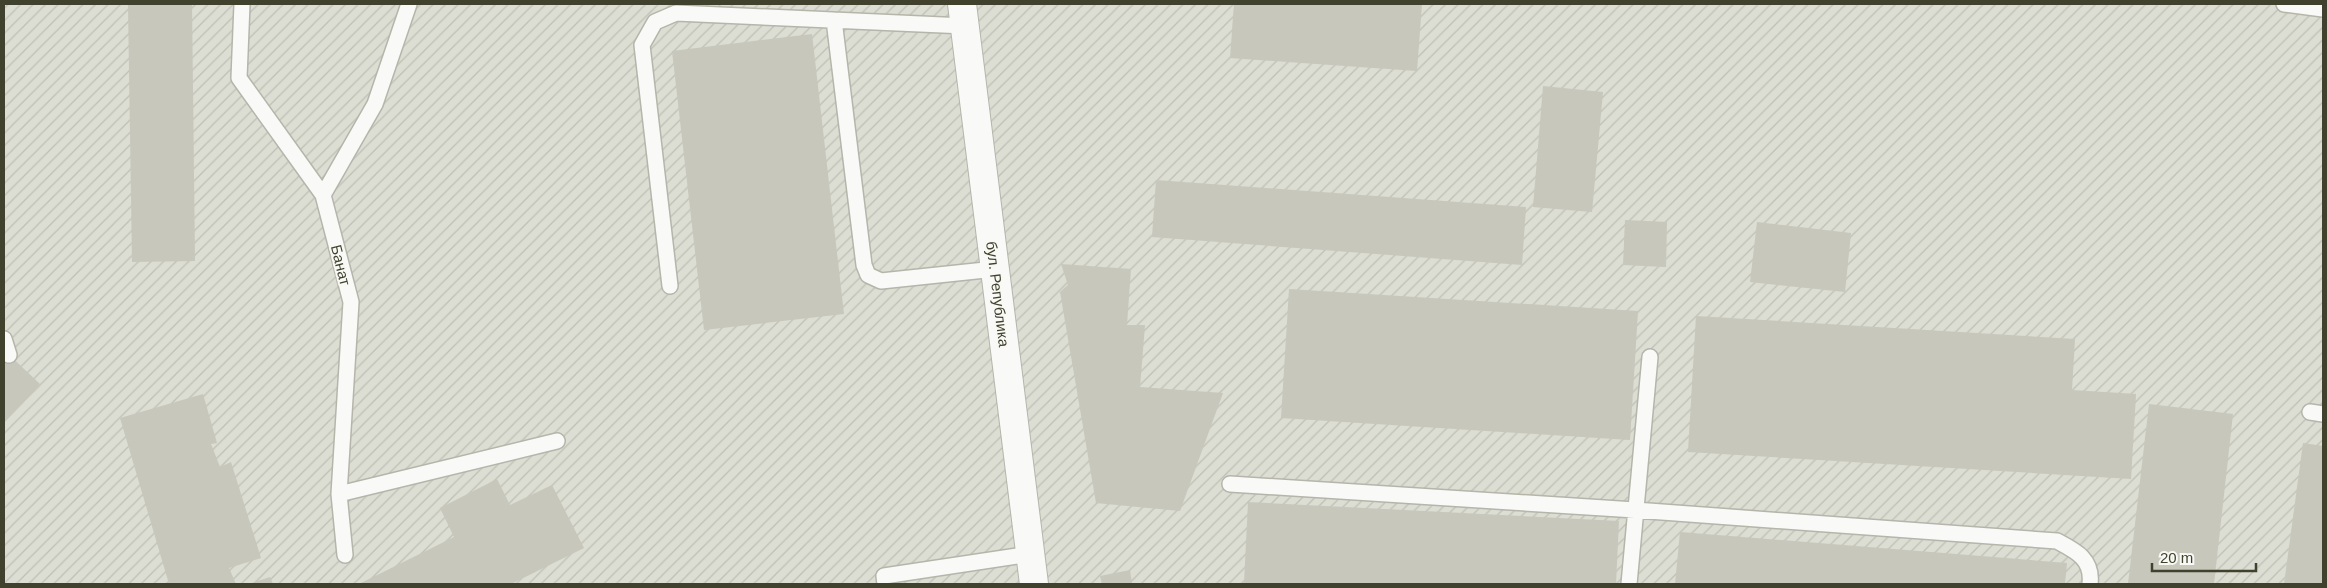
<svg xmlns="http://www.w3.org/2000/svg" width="2327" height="588" viewBox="0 0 2327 588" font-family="Helvetica,sans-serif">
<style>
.industrial{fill:url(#industrial-furrows)}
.building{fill:#c7c7bc}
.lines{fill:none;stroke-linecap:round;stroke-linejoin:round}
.service-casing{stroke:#b5b5aa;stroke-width:18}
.tertiary-casing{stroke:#b5b5aa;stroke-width:30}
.service{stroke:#f9faf7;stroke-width:15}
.tertiary{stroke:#f9faf7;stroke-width:28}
.labels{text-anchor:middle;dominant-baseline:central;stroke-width:4;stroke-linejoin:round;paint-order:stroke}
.street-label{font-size:15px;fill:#41422e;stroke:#f8f8f4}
</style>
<defs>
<pattern id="industrial-furrows" width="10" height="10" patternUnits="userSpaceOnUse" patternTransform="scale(1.25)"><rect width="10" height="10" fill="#dcddd3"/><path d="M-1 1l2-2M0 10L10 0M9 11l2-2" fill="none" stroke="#bebfb5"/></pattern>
</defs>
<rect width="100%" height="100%" fill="#ebebe5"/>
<path class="industrial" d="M4,4H2323V584H4Z"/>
<path class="building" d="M128,4H192L195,261L132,262Z
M1234,4H1422L1417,71L1230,58Z
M812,34L844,314L704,330L672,51Z
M1543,86L1603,92L1592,212L1533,207Z
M1156,180L1526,207L1522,265L1152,237Z
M1625,220L1667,222L1666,267L1623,265Z
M1757,222L1851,233L1845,292L1750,282Z
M1061,264L1131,269L1127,325H1145L1140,387L1223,393L1180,511L1096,503L1060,292L1068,285Z
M1289,289L1638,311L1630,440L1281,418Z
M1696,316L2075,339L2072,390L2136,394L2131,479L1688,452Z
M4,350L40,384L4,423Z
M203,394L217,443L211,444L220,467L231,462L261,558L229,568L236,584H169L120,418Z
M2149,404L2233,414L2214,584H2128Z
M2303,443L2323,446V584H2284Z
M497,479L510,505L552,485L584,548L511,584H359L454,537L440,508Z
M1248,502L1619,521L1616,584H1244Z
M1680,532L2067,563L2065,584H1675Z
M1130,570L1132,584H1102L1100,576Z
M270,577L273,584H249Z"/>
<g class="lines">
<g class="service-casing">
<path id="service" d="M242,4L239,78L323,195L351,302L339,494L345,555
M2284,4L2323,9
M834,20L864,265L868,275L881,281L995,269
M323,195L375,104L409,4
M670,286L642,45L655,22L676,13L965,26
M4,339L9,355
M2310,412L2323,414
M1230,484L1635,510L2057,541C2076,551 2093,559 2090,584
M339,494L557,441
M885,584L884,576L1031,554
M1629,584L1650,357"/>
</g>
<g class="tertiary-casing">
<path id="tertiary" d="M962,4L1034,584"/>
</g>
<use href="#service" class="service"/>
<use href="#tertiary" class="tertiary"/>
</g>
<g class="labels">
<g class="street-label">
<text transform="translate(341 265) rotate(76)">Банат</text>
<text transform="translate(998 294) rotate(83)">бул. Република</text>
</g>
</g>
<rect width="2327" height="588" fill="none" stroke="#41422e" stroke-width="10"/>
<path d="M2152 563v8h104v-8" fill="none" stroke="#41422e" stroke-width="2.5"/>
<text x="2160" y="563" font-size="15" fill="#41422e" stroke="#f8f8f4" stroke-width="4" paint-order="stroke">20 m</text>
</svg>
